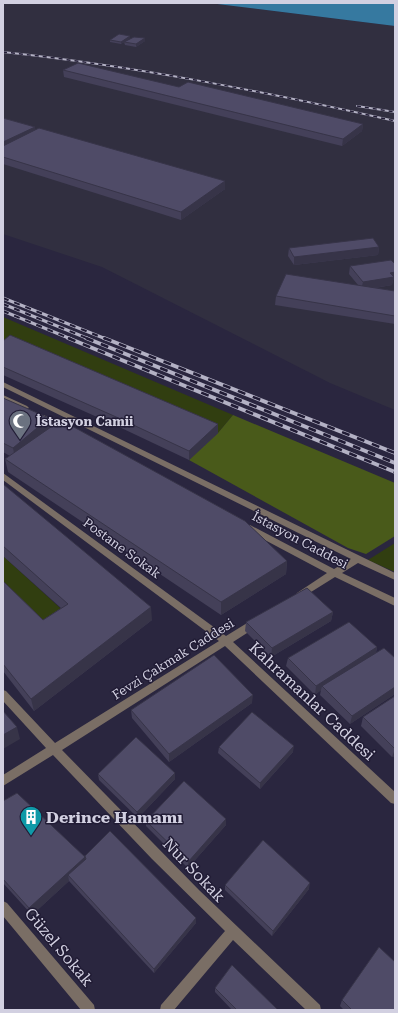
<svg xmlns="http://www.w3.org/2000/svg" width="398" height="1013" viewBox="0 0 398 1013" font-family="'Roboto Serif',serif">
<style>
.industrial{fill:#312f40}
.green{fill:#313e10}
.forest{fill:#495a1a}
.water{fill:#3679a0}
.lines{fill:none;stroke-linecap:round;stroke-linejoin:round}
.street{fill:#7a6e65;fill-rule:evenodd}
.rail-far2-casing{stroke:#b3b1c4;stroke-width:2}
.rail-far1-casing{stroke:#b3b1c4;stroke-width:3}
.rail-casing{stroke:#b3b1c4;stroke-width:4}
.rail-far2{stroke:#211c35;stroke-width:1.5;stroke-dasharray:4;stroke-linecap:butt}
.rail-far1{stroke:#211c35;stroke-width:2;stroke-dasharray:6;stroke-linecap:butt}
.rail{stroke:#211c35;stroke-width:2.5;stroke-dasharray:8;stroke-linecap:butt}
.wall{fill:#444059}
.shaded-wall{fill:#373448}
.building{fill:#4f4b67;stroke:#373448}
.labels{text-anchor:middle;dominant-baseline:central;stroke-width:3;stroke-linejoin:round;paint-order:stroke}
.poi-label{font-size:13px;font-weight:bold;fill:#d2d0e1;stroke:#211c35;text-anchor:start}
.street-label{font-size:13px;fill:#d2d0e1;stroke:#211c35}
.near-street-label{font-size:16px;fill:#d2d0e1;stroke:#211c35}
.near-poi-label{font-size:16px;font-weight:bold;fill:#d2d0e1;stroke:#211c35;text-anchor:start}
</style>
<rect width="100%" height="100%" fill="#2a263f"/>
<path class="industrial" d="M3,3H209L395,26V410L330,383L102,267L3,234Z"/>
<path class="green" d="M3,317L233,415L218,433L3,351Z
M395,543V572L368,560Z
M3,556L70,617L45,632L3,591Z"/>
<path class="forest" d="M233,415L395,483V536L366,554L348,548L189,460L218,433Z"/>
<path class="water" d="M209,3H395V26Z"/>
<g class="lines">
<path class="street" d="M3,382L395,573V580L358,563L342,573L395,598V606L335,577L303,597L300,598L297,597L296,595L297,593L327,573L244,529L243,527L244,525H250L334,569L351,559L3,387Z
M3,395L27,406L29,408L25,410H23L3,400Z
M38,415H44L68,429L67,431H61L38,419L37,417Z
M3,473L226,636L252,620L255,619L258,620L260,623L258,626L233,642L395,792V804L391,803L225,646L62,750L199,890L320,1005L321,1010H306L233,940L174,1010H160L161,1005L225,931L152,859L53,755L3,786V775L46,748L3,701V690L6,691L55,743L219,641L3,480Z
M3,901L7,903L94,1005L95,1010H81L3,916Z"/>
<g class="rail-far2-casing">
<path id="rail-far2" d="M3,52C135,66 266,92 395,121
M357,106L395,112"/>
</g>
<g class="rail-far1-casing">
<path id="rail-far1" d="M3,298L106,339
M3,304L89,339
M3,311L71,339"/>
</g>
<g class="rail-casing">
<path id="rail" d="M68,338L395,472
M86,338L395,463
M104,338L395,453"/>
</g>
<use href="#rail-far2" class="rail-far2"/>
<use href="#rail-far1" class="rail-far1"/>
<use href="#rail" class="rail"/>
</g>
<path class="wall" d="M130,36V38L121,44L110,42V40Z
M145,41L136,47L125,45L124,42Z
M63,70L179,87L363,124L362,131L342,146L64,77Z
M3,118L35,127V130L225,181V189L181,220L3,164Z
M379,247L378,255L294,265L288,256L289,248Z
M350,266L393,280L392,285L375,288L395,291V324L275,305L276,296L358,285L349,274Z
M3,341L218,433L189,460L115,425L3,375Z
M3,398L50,427L287,561L286,574L221,615L8,472L5,459L10,456L3,452Z
M3,484L152,620L34,711L3,671V581L43,620L61,608L3,556Z
M333,612L331,621L271,657L245,631L246,622Z
M377,647L376,653L395,658V694L350,724L320,695L321,690L315,695L286,666L288,658Z
M395,696V756L392,757L361,726L363,717Z
M252,703L169,762L132,718L131,710Z
M219,747L293,752L260,789L218,753Z
M98,774L175,779L138,818L99,780Z
M3,801L85,856L196,923L154,973L69,881L32,915L3,883Z
M146,821L226,825L188,868L146,826Z
M225,885L309,889L272,936L225,890Z
M215,988L278,1010H232L215,992Z
M342,1000L395,1010H344L340,1006Z"/>
<path class="shaded-wall" d="M130,36V38L121,44V42Z
M145,38V41L136,47V44Z
M363,124L362,131L342,146L343,139Z
M35,127L36,134L3,150V142Z
M225,181V189L181,220V212Z
M379,247L378,255L294,265V257Z
M395,272V280H393L392,285L361,290L363,282L390,273Z
M49,418L50,429L15,458L13,448Z
M218,424V433L189,460V451Z
M287,561L286,574L221,615V602Z
M151,607L152,620L34,711L31,699Z
M333,612L331,621L271,657L272,648Z
M377,647L375,656L322,686L321,690L315,695L316,686Z
M395,687V694L350,724L352,716Z
M253,695L252,703L169,762V754Z
M17,727L20,739L3,749V735Z
M294,746L293,752L260,789V783Z
M395,749V756L392,757Z
M175,773V779L138,818L137,812Z
M226,819V825L188,868V862Z
M85,857L87,864L68,875L69,881L32,915L29,908Z
M310,883L309,889L272,936L273,931Z
M196,918V923L154,973V969Z"/>
<path class="building" d="M119,34L130,36L121,42L110,40Z
M134,37L145,38L136,44L124,42Z
M78,63L179,87L188,82L363,124L343,139L63,70Z
M3,118L35,127L3,142Z
M39,128L225,181L181,212L3,157V146Z
M373,238L379,247L294,257L289,248Z
M391,260L395,264V272L390,273L394,277L363,282L350,266Z
M286,274L395,291V316L276,296Z
M10,335L218,424L189,451L114,416L3,367V341Z
M3,398L49,418L13,448L3,443Z
M61,420L245,521L287,561L221,602L5,459Z
M3,484L151,607L31,699L3,664V581L43,620L68,604L3,546Z
M307,588L333,612L272,648L246,622Z
M349,622L377,647L316,686L288,658Z
M384,648L395,658V687L352,716L322,686Z
M214,655L253,695L169,754L131,710Z
M395,696V749L363,717Z
M3,711L17,727L3,735Z
M252,712L294,746L260,783L219,747Z
M136,737L175,773L137,812L98,774Z
M184,781L226,819L188,862L146,821Z
M17,793L85,857L29,908L3,879V801Z
M110,831L196,918L154,969L68,875L86,859L85,856Z
M263,840L310,883L273,931L225,885Z
M379,947L395,962V1010H352L342,1000Z
M232,965L278,1010H237L215,988Z"/>
<defs>
<g id="mosque-pin" transform="scale(1.15)"><path d="M0 17L-7.5 6A9.5 9.5 0 1 1 7.5 6Z" fill="#6b7280" stroke="#211c35"/><path d="M3.5-4.9A6 6 0 1 0 3.5 4.9A5 5 0 1 1 3.5-4.9Z" fill="#fff"/></g>
<g id="building-pin" transform="scale(1.15)"><path d="M0 17L-7.5 6A9.5 9.5 0 1 1 7.5 6Z" fill="#0f9aa8" stroke="#211c35"/><path d="M-4-6H4V6H1V3H-1V6H-4ZM-2.5-4.3h1.7v1.8h-1.7ZM.8-4.3h1.7v1.8H.8ZM-2.5-1h1.7V.8h-1.7ZM.8-1h1.7V.8H.8Z" fill="#fff"/></g>
</defs>
<g fill-rule="evenodd">
<use href="#mosque-pin" x="20" y="421"/>
<use href="#building-pin" x="31" y="817"/>
</g>
<g class="labels">
<g class="poi-label">
<text x="36" y="421">İstasyon Camii</text>
</g>
<g class="street-label">
<text transform="translate(300 540) rotate(28)">İstasyon Caddesi</text>
<text transform="translate(122 548) rotate(36)">Postane Sokak</text>
<text transform="translate(173 659) rotate(-32)">Fevzi Çakmak Caddesi</text>
</g>
<g class="near-street-label">
<text transform="translate(312 701) rotate(43)">Kahramanlar Caddesi</text>
<text transform="translate(194 870) rotate(46)">Nur Sokak</text>
<text transform="translate(59 947) rotate(50)">Güzel Sokak</text>
</g>
<g class="near-poi-label">
<text x="46" y="817">Derince Hamamı</text>
</g>
</g>
<rect width="398" height="1013" fill="none" stroke="#d2d0e1" stroke-width="8"/>
</svg>
